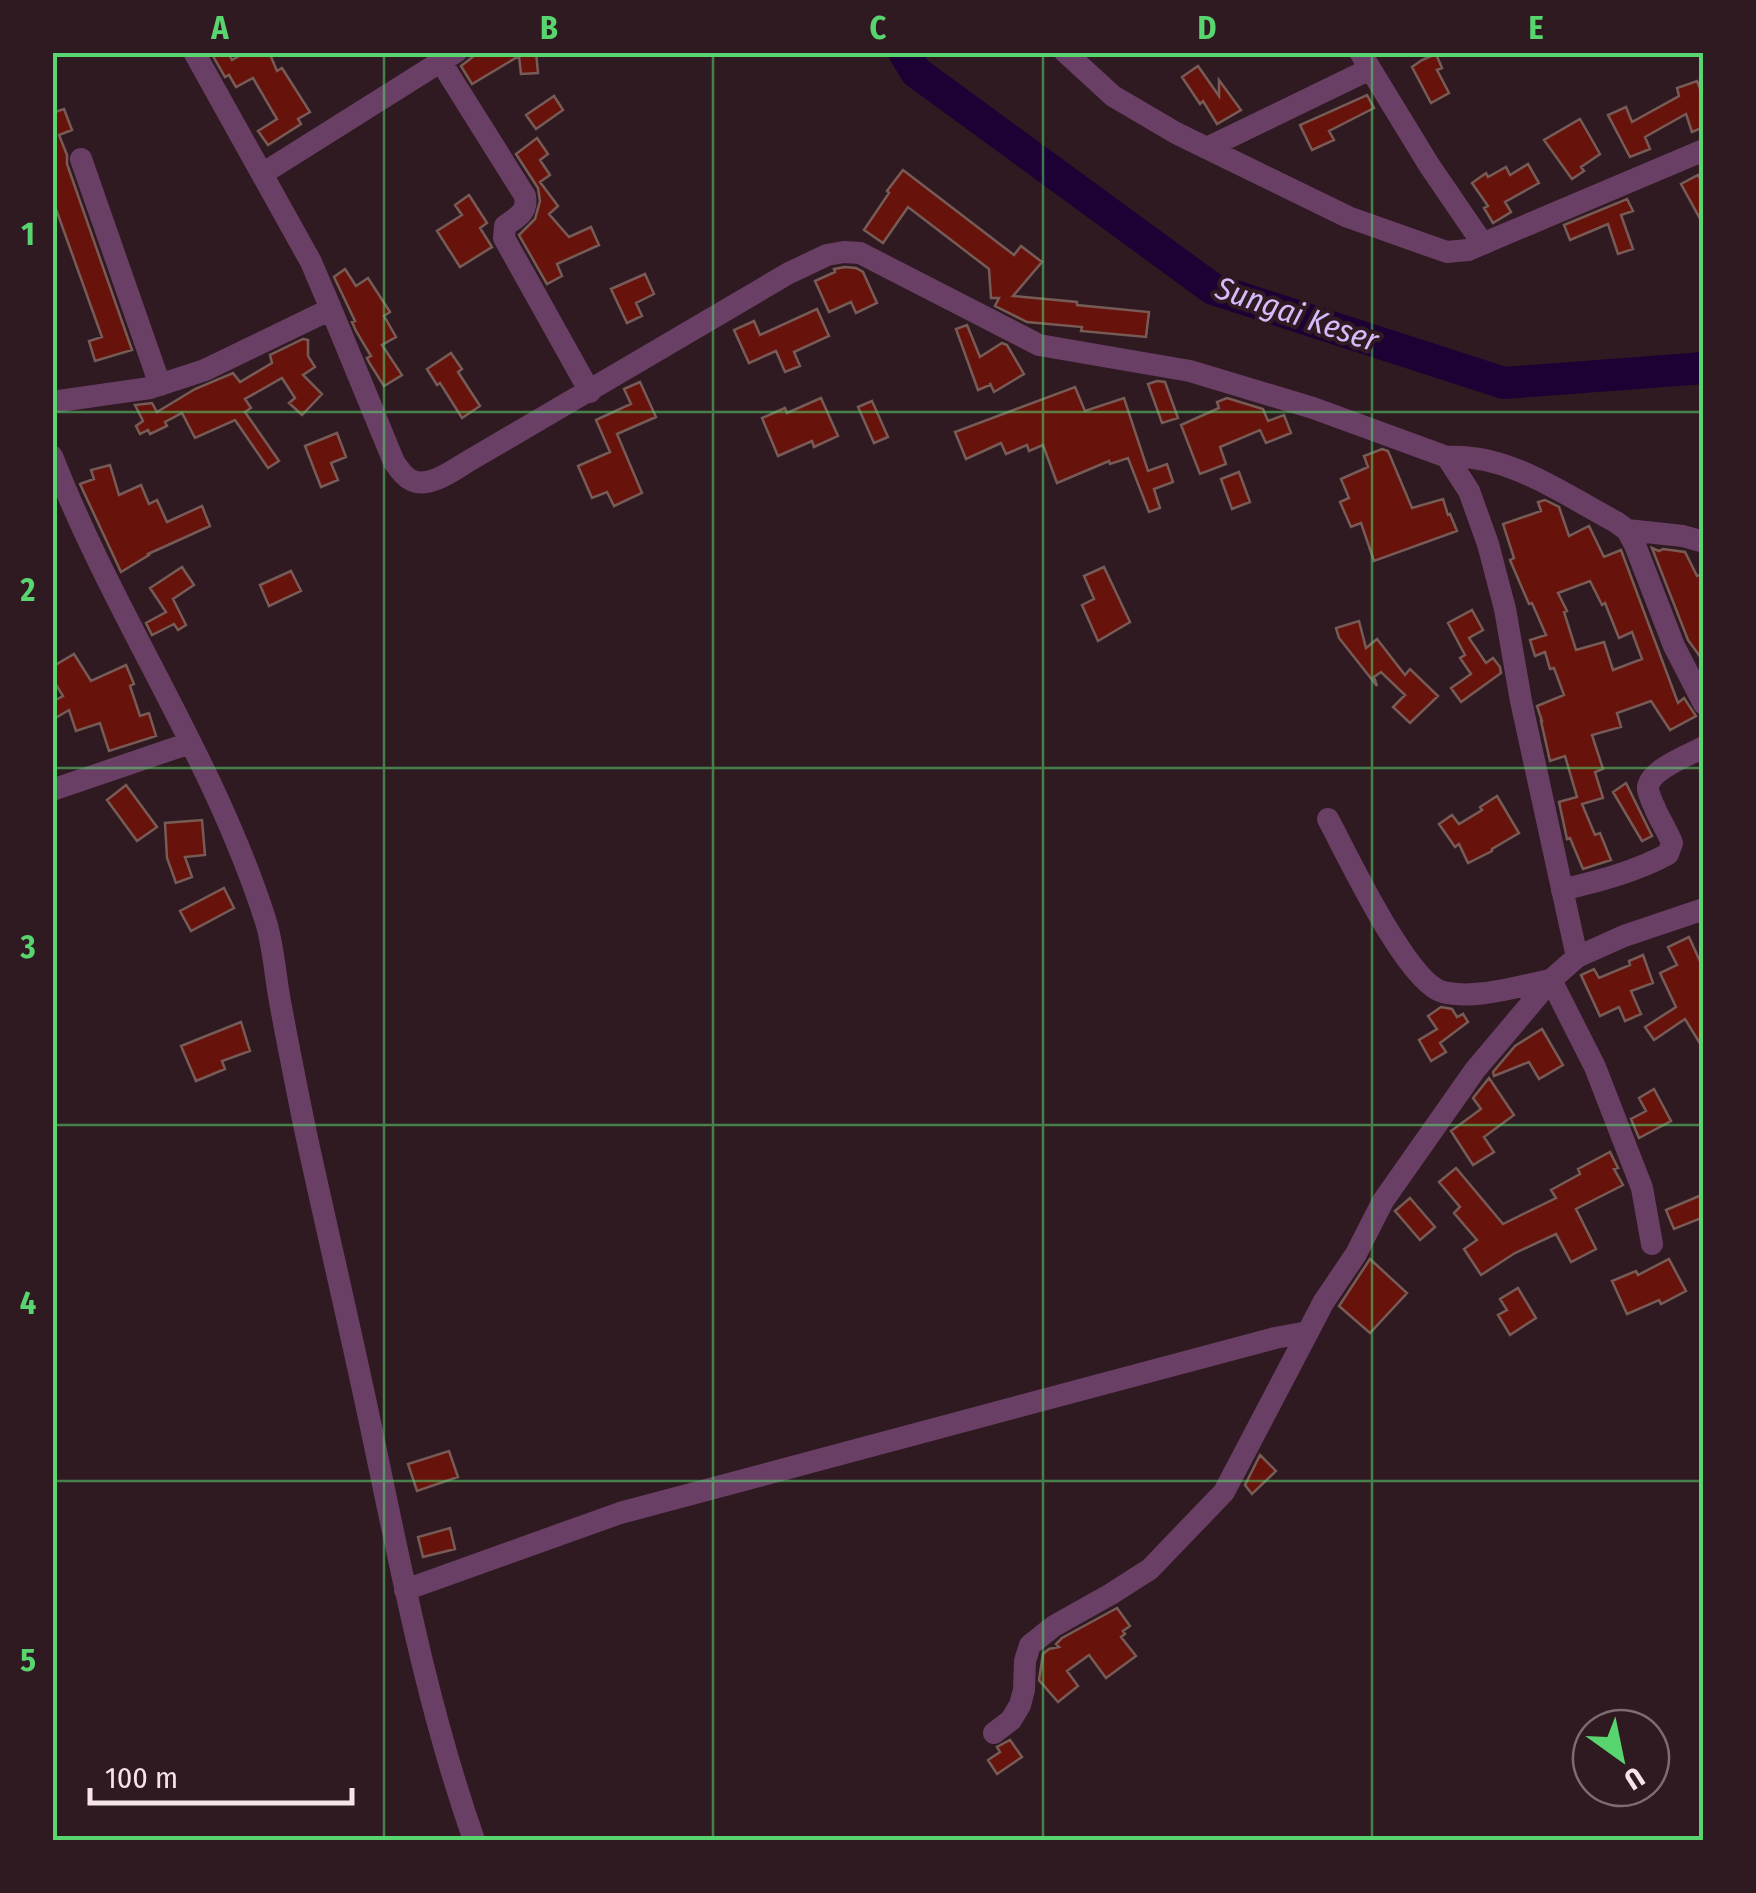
<svg xmlns="http://www.w3.org/2000/svg" width="1756" height="1893" viewBox="0 0 1756 1893" font-family="'Fira Sans Condensed',sans-serif">
<style>
.lines{fill:none;stroke-linecap:round;stroke-linejoin:round}
.river{stroke:#1c0135;stroke-width:32}
.building{fill:#67130b;stroke:#775b57;stroke-width:2.5;fill-rule:evenodd}
.minor{stroke:#6a3f65;stroke-width:22}
.grid{fill:none;stroke:#58d56f;stroke-width:2.5;stroke-opacity:0.55}
.labels{text-anchor:middle;dominant-baseline:central;stroke-width:8;stroke-linejoin:round;paint-order:stroke}
.water-label{font-size:32px;font-style:italic;fill:#d4bbf9;stroke:#301a21}
.neatline{fill:none;stroke:#58d56f;stroke-width:4}
.grid-label{font-size:32px;text-anchor:middle;font-weight:bold;fill:#58d56f}
</style>
<rect width="100%" height="100%" fill="#301a21"/>
<g class="lines">
<path class="river" d="M904,52L916,72L1213,289L1504,383L1704,368"/>
</g>
<path class="building" d="M219,52H228L232,60L246,52H269L277,71L282,68L310,112L298,119L301,124L268,145L258,131L277,119L253,78L236,87L229,75L225,77L213,56Z
M479,52H536L538,73L521,74L519,56L472,84L461,66Z
M1436,54L1442,68L1437,70L1449,93L1431,103L1412,67L1422,60Z
M1198,66L1219,96V80L1241,110L1217,124L1203,101L1200,104L1182,77Z
M1697,81L1704,99V127L1692,132L1686,114L1645,137L1650,149L1630,157L1608,115L1626,107L1632,122L1679,96L1677,88Z
M1367,95L1374,108L1329,131L1334,140L1312,150L1300,125Z
M554,96L563,110L536,129L526,115Z
M64,109L72,130L59,135L67,155V164L132,350L95,361L89,341L102,337L52,198V113Z
M1580,119L1600,154L1581,167L1584,171L1572,179L1544,140Z
M537,138L548,154L540,160L550,175L540,182L558,206L549,214L569,237L591,227L599,245L557,264L562,276L547,284L519,235L535,219L540,201L538,188L516,154Z
M1528,164L1539,183L1505,202L1511,212L1493,223L1484,208L1488,206L1472,183L1486,173L1488,177L1506,167L1510,175Z
M903,170L1014,255L1021,246L1042,262L1013,296L1077,302V305L1149,312L1146,337L1081,331L1082,327L1027,322L995,306L999,298H991L989,269L908,207L883,243L864,230L889,193L887,191Z
M1698,175L1704,185V226L1681,184Z
M469,195L487,223L480,228L492,247L460,267L437,231L462,215L455,205Z
M1627,199L1633,211L1621,215L1633,249L1618,254L1608,224L1570,240L1564,225Z
M845,267L856,268L863,272L877,303L856,313L851,302L829,312L815,281L835,272L834,269Z
M345,269L356,286L368,278L390,312L384,316L396,337L382,345L402,375L384,386L370,364L367,358L371,356L356,331L352,322L355,321L334,277Z
M645,274L654,294L636,303L642,316L627,323L611,289Z
M817,309L829,336L794,352L800,366L785,372L776,351L749,363L734,330L754,321L760,335Z
M967,325L980,357L1002,343L1007,345L1024,374L994,392L990,383V385L978,390L956,329Z
M303,339L308,340V356L315,367L303,375L322,394L302,415L289,403L295,398L282,378L245,399L251,408L245,412L279,461L268,468L235,420L195,438L182,413L165,422L167,426L150,434L148,430L140,434L136,426L143,421L135,405L152,403L157,412L195,389L233,373L240,382L272,363L270,355Z
M451,353L462,369L458,372L480,406L462,418L440,383L437,385L427,369Z
M1157,381L1165,382L1178,418L1162,423L1148,384Z
M640,382L656,417L617,434L642,493L614,506L607,492L592,498L578,466L610,452L596,420L631,404L624,389Z
M1075,387L1085,411L1124,398L1148,471L1167,464L1173,482L1154,489L1160,508L1149,512L1128,458L1110,464L1109,461L1057,483L1043,445L1029,451L1027,445L1006,454L1001,443L966,459L955,432Z
M821,398L838,436L814,447L812,441L778,456L762,418L785,408L787,413Z
M1227,398L1263,409L1268,421L1284,415L1291,433L1266,443L1260,430L1220,447L1226,464L1200,474L1181,425L1219,408L1217,402Z
M872,401L888,437L874,443L858,407Z
M337,433L346,457L331,463L338,480L321,487L305,446Z
M1382,449L1388,451L1412,508L1443,499L1448,515L1450,514L1457,531L1374,561L1361,523L1351,527L1340,502L1349,498L1341,479L1368,467L1364,456Z
M110,465L119,495L141,485L149,504L157,500L167,522L202,506L210,526L148,554L149,555L121,572L80,484L94,479L91,470Z
M1239,472L1250,502L1232,509L1221,479Z
M1545,500L1559,507L1569,536L1589,526L1604,557L1621,550L1678,703L1684,698L1696,716L1670,730L1651,701L1617,713L1621,727L1592,735L1603,769L1595,772L1603,798L1582,804L1595,835L1600,833L1611,860L1583,869L1570,838L1567,839L1559,802L1577,797L1565,756L1550,761L1541,721H1542L1537,706L1564,695L1554,668L1550,669L1545,652L1535,656L1530,640L1546,635L1532,603L1529,604L1510,560L1514,558L1503,524L1541,511L1538,502ZM1590,581L1602,605L1605,603L1619,638L1632,632L1642,659L1613,670L1604,642L1576,650L1564,612L1567,611L1558,593Z
M1652,548L1659,551L1663,549L1685,552L1697,576L1704,573V662L1688,640Z
M182,567L194,585L173,599L186,625L178,630L174,624L152,635L146,623L166,612L150,588Z
M1104,567L1130,622L1098,641L1082,605L1094,599L1084,576Z
M291,571L301,591L269,606L260,585Z
M1472,610L1483,630L1469,638L1486,663L1493,658L1500,667L1501,673L1461,702L1451,688L1471,674L1460,658L1465,655L1448,623Z
M1359,621L1366,648L1377,639L1405,675L1410,669L1438,696L1410,723L1393,707L1405,695L1381,672L1374,677L1377,686L1339,638L1336,628Z
M74,654L91,681L126,665L134,684L130,686L140,716L149,713L156,736L109,751L100,723L76,731L69,710L52,720V702L63,696L52,678V667Z
M1626,783L1652,836L1642,841L1613,792Z
M126,785L157,827L137,841L107,800Z
M1497,796L1519,833L1492,849V851L1468,863L1459,844L1455,847L1439,824L1452,815L1459,824L1482,810L1480,807Z
M202,820L205,855L185,857L192,877L176,883L167,858L165,823Z
M224,888L234,908L191,931L180,911Z
M1689,937L1704,970V1050L1685,1019L1654,1040L1645,1027L1676,1007L1660,973L1677,965L1668,947Z
M1643,955L1653,983L1631,991L1641,1014L1625,1021L1619,1007L1600,1016L1581,975L1594,969L1599,978L1630,965L1629,961Z
M1441,1007L1452,1009L1457,1017L1463,1014L1468,1022L1440,1043L1446,1052L1431,1061L1419,1040L1437,1029L1428,1016Z
M241,1022L250,1051L222,1061L225,1069L196,1081L181,1046Z
M1542,1029L1563,1065L1539,1079L1529,1062L1494,1076L1493,1072L1515,1046Z
M1489,1078L1514,1115L1484,1137L1494,1152L1473,1165L1451,1131L1481,1109L1473,1098Z
M1654,1089L1671,1121L1639,1138L1631,1119L1646,1111L1639,1098Z
M1610,1152L1618,1168L1614,1169L1623,1185L1576,1209L1596,1249L1571,1262L1556,1234L1515,1253L1481,1275L1464,1249L1477,1240L1454,1213L1460,1207L1439,1182L1456,1168L1503,1224L1556,1198L1551,1190L1580,1174L1578,1169Z
M1704,1194V1217L1674,1229L1666,1210Z
M1410,1198L1435,1227L1420,1240L1395,1211Z
M1370,1259L1407,1293L1370,1333L1339,1306Z
M1669,1259L1686,1291L1661,1304L1659,1300L1627,1314L1612,1281L1636,1271L1638,1275Z
M1518,1288L1536,1318L1510,1335L1498,1315L1507,1310L1500,1299Z
M449,1451L458,1477L417,1491L408,1464Z
M1260,1455L1276,1471L1252,1494L1245,1485Z
M450,1528L455,1549L423,1557L418,1537Z
M1117,1608L1130,1626L1123,1631L1125,1634L1121,1637L1136,1656L1106,1678L1089,1655L1067,1671L1078,1686L1058,1702L1039,1680L1043,1654L1049,1649L1059,1647L1056,1644L1062,1638Z
M1010,1740L1022,1757L997,1774L988,1760L1000,1752L997,1747Z"/>
<g class="lines">
<path class="minor" d="M1065,52L1113,96L1176,133L1348,217L1447,252L1468,250L1704,150
M1360,52L1429,165L1483,244
M441,62L525,196C528,213 517,217 505,226L504,238L590,392
M1207,148L1370,69
M81,159L160,385
M262,174L456,52
M331,309L394,462C398,468 404,477 411,480C429,490 456,468 472,459L789,273L827,255L844,252L860,253L1039,345L1190,371L1313,408L1447,457L1469,491L1488,544L1505,609L1521,701L1577,957
M52,402L150,388L205,370L331,309L311,262L194,52
M52,456C114,616 214,758 266,922C273,945 275,972 279,996C287,1040 296,1085 305,1129C328,1235 353,1340 375,1446C403,1579 429,1712 474,1840
M1447,457C1508,453 1563,494 1616,522L1627,530L1635,545L1674,646L1704,704
M1627,530L1683,536L1704,542
M52,790L190,743
M1328,819C1347,854 1407,983 1443,992C1477,1000 1517,986 1551,980L1595,1067L1642,1188L1652,1244
M1562,890C1598,881 1635,872 1668,854L1672,843C1667,830 1659,819 1654,806C1653,805 1648,791 1648,790C1646,771 1689,755 1704,747
M405,1590L620,1513L1275,1338L1308,1332L1323,1303L1356,1254L1383,1201L1475,1070L1551,980L1577,957L1624,936L1704,909
M994,1733L1011,1720L1020,1705L1024,1690L1025,1661L1030,1645L1054,1626L1111,1594L1150,1569L1224,1492L1308,1332"/>
</g>
<path class="grid" d="M384,52V1840M713,52V1840M1043,52V1840M1372,52V1840M52,412H1704M52,768H1704M52,1125H1704M52,1481H1704"/>
<g class="labels">
<g class="water-label">
<text transform="translate(1297 314) rotate(19)">Sungai Keser</text>
</g>
</g>
<rect width="1756" height="1893" fill="none" stroke="#301a21" stroke-width="110"/>
<g transform="translate(1621 1758) rotate(147)"><circle r="48" fill="#301a21" stroke="#7f6b71" stroke-width="2.5"/>
<path d="M0-8L18 38L0 25L-18 38Z" fill="#58d56f"/>
<text y="-15" font-size="28" font-weight="bold" text-anchor="middle" fill="#f5e5e8">U</text>
</g>
<path d="M90 1788v15h262v-15" fill="none" stroke="#f5e5e8" stroke-width="5"/>
<text x="105" y="1788" font-size="30" fill="#f5e5e8" stroke="#301a21" stroke-width="8" paint-order="stroke">100 m</text>
<rect x="55" y="55" width="1646" height="1783" class="neatline"/>
<g class="grid-label">
<text x="220" y="39">A</text>
<text x="549" y="39">B</text>
<text x="878" y="39">C</text>
<text x="1207" y="39">D</text>
<text x="1536" y="39">E</text>
<text x="28" y="245">1</text>
<text x="28" y="601">2</text>
<text x="28" y="958">3</text>
<text x="28" y="1314">4</text>
<text x="28" y="1671">5</text>
</g>
</svg>
